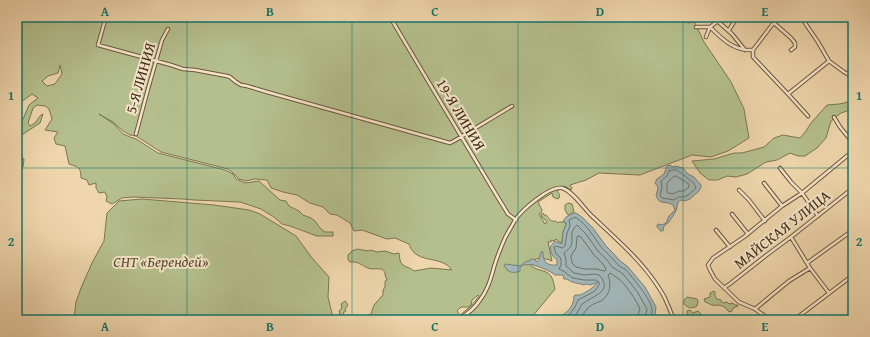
<svg xmlns="http://www.w3.org/2000/svg" width="870" height="337" viewBox="0 0 870 337" font-family="'Gentium Book Plus',serif">
<style>
.green{fill:#b4bf8d;stroke:#7a7652;fill-rule:evenodd}
.water{fill:#a1b6b7;stroke:#7a7f77}
.lines{fill:none;stroke-linecap:round;stroke-linejoin:round}
.shore{stroke:#707268;stroke-width:1}
.minor-casing{stroke:#6c573d;stroke-width:4.5}
.minor{stroke:#f5e4c9;stroke-width:2.5}
.grid{fill:none;stroke:#0f766e;stroke-width:1;stroke-opacity:0.55}
.labels{text-anchor:middle;dominant-baseline:central;stroke-width:4;stroke-linejoin:round;paint-order:stroke}
.street-label{font-size:15px;fill:#402d18;stroke:#f5e4c9}
.park-label{font-size:15px;font-style:italic;fill:#574a2f;stroke:#f5e4c9}
.neatline{fill:none;stroke:#0f766e;stroke-width:1.5}
.grid-label{font-size:13px;text-anchor:middle;font-weight:bold;fill:#0f766e}
</style>
<rect width="100%" height="100%" fill="#efd6ac"/>
<filter id="stains"><feTurbulence type="fractalNoise" baseFrequency=".005" numOctaves="4"/><feColorMatrix values="0 0 0 0 .2 0 0 0 0 .09 0 0 0 0 .02 0 0 0 .5 -.17"/></filter>
<radialGradient id="worn" r=".72"><stop offset=".6" stop-color="#630" stop-opacity="0"/><stop offset="1" stop-color="#630" stop-opacity=".3"/></radialGradient>
<path class="green" d="M17,17H695L694,21L704,42L731,82L744,109L749,138L728,151L711,157L692,155L640,175L599,173L586,180L570,185L572,188L571,190L565,186L557,191C559,192 561,197 558,199L553,197L552,193L538,202L542,210L541,213L539,214L545,224L547,222C546,220 542,218 541,215L543,213L544,215H546C549,219 551,222 556,221L558,223L559,222H565L566,225L563,232L562,241L561,243L556,239L554,241L551,240V242H548L552,261C543,257 537,258 528,262C534,272 545,268 551,276C553,279 554,285 555,289L532,317L519,320H73L74,318L76,302L81,288L92,263L104,241L107,213L119,201L142,199L214,205L249,210L260,214L296,236L312,258L329,277L328,297L333,318L336,315L338,316L340,315L339,311L342,308L341,304L345,301L348,305L345,309L346,311L343,313L344,317L348,318L357,317L361,319H365L367,316L371,314L374,305L383,295V290L385,287V281L387,280L385,275V273C384,271 383,269 381,269C376,268 372,270 368,268C361,265 358,261 350,262L348,260V255L352,251L357,249L368,251L371,250L377,252L385,251L394,254L399,253C400,255 399,257 400,260C401,267 410,267 414,271L431,268L452,270C443,256 420,263 412,250C410,248 410,246 409,244L395,238L387,239L362,230L354,231L350,223L337,215L330,214L323,207L310,203L297,195L283,192L271,188L267,180L255,179L246,181L239,179L232,172L228,169L161,152L136,136L130,135L123,131L113,122L99,114L114,124L123,134L130,137L136,139L158,153L225,170L233,174L236,179L245,183L259,181L280,200L286,201L289,206L299,211L303,215L311,218L315,221L320,228L325,232H333V236H317L290,226L282,224L274,217L261,209L240,202L194,200L183,199L133,197L122,198L112,204L106,201L107,197L105,192L99,193L96,188V183L89,185L87,180L81,178C81,167 78,167 69,164L65,146L56,144L54,138L58,132L45,130L52,119L49,109L45,106L37,105L33,108L28,123L30,126L35,123L41,115L43,114L40,123L17,138V127L21,124L29,105L38,98L32,94L17,105V100L18,96H17ZM60,65L62,74L55,84L47,86L42,81L48,76L58,73ZM478,295L479,296L472,305L459,316V314L457,311L461,307H469L471,305L472,300Z
M853,101V109L841,113L831,121L826,138L817,148L805,156H798L790,153L777,160L766,162L747,174L736,177L727,176L718,180H709L700,173L692,161L714,159L734,153H742L764,147L774,138L783,135L800,138L806,131L811,123L827,105L839,104Z
M21,157L24,159L23,167L20,168H17V158Z
M568,203L572,204L574,212L568,215L565,210V205Z
M714,291L715,292V296L718,300L720,299L721,301L724,303L727,302L729,304L733,303L734,305H738V306L733,308L732,311L730,312L728,311C722,303 719,306 712,305C711,305 706,302 705,302L704,299L710,297V293Z
M687,297L697,299L698,302L697,306C692,309 688,308 684,304V300Z
M690,310L693,313L698,311L704,317V319L701,320H683V318L687,316V311Z"/>
<path class="water" d="M670,165L673,167L675,166L683,168L688,174L694,177L701,185V187L699,191L690,199L685,201L681,200L678,202C677,206 677,210 674,214C673,217 671,218 669,222L664,226L663,231H660V230L657,227V225L659,224L662,225L666,223L669,216L675,210L673,205C666,200 659,206 656,195L657,192L658,187L655,183L657,179L664,174L667,166Z
M574,213H576L582,217L593,228L606,246L614,254L619,260L628,267L645,287L656,307L655,315L651,320H553C556,318 559,317 562,315C569,312 574,304 574,296L575,295H580C586,292 594,288 597,282L591,285L586,284L584,285C579,283 571,283 567,279H564L563,275H555C551,271 538,266 533,265C530,264 526,265 523,265L520,267V271C515,273 511,273 507,270L506,268L504,266L505,264L520,266L525,262L529,261L531,259H534L537,262C541,259 539,254 542,251L543,252C543,262 547,266 557,265V259C552,258 551,251 550,247L555,241L562,244L563,232L566,225V223L563,221L566,217Z"/>
<g class="lines">
<path class="shore" d="M676,170C680,172 681,173 685,176C690,181 694,181 696,188C693,191 688,196 684,197C678,197 680,196 674,200L662,198L660,196L662,187L661,181L667,176L669,171Z
M676,176L689,184V187L684,191H679L673,194L668,193L667,192V183L673,177Z
M578,236L581,237L594,255L603,264L606,269L605,271H604L597,269H585L576,267L572,263L571,256L576,248L577,238Z
M562,320C570,315 575,309 578,300L595,291L599,285V282L596,280H584L573,278L567,274L565,272L559,269L561,265V260L560,257L556,254L554,247L556,246L562,248L565,246L567,233L570,226L569,220L575,217C587,224 594,238 602,248C605,251 608,254 611,257C616,262 618,267 625,269C632,277 653,301 652,311C652,315 649,316 649,320
M571,320L577,313L582,304L600,293L604,288V283L602,278L599,275L595,274L584,275L574,273L566,266V260L564,253C566,251 569,249 571,246C574,238 568,233 577,225L586,234L598,251L607,260L612,267L622,273L629,281L638,293L647,309C647,313 644,316 644,320
M580,320C582,317 584,312 587,309C590,305 596,303 601,301C610,295 612,285 608,275L610,273C613,275 616,277 619,279C626,285 637,301 640,309L638,315V320"/>
<g class="minor-casing">
<path id="minor" d="M106,17L98,45L171,65L183,69L195,70L227,76L230,77L236,82L241,85L247,86L267,92L450,143L454,141L512,106
M390,17L434,91L497,196L508,214L516,220
M713,17L732,34L745,50
M778,17L753,50V57L788,94L808,116
M801,17L818,42L829,61L844,72L853,77
M689,21L695,17
M774,23L791,38L795,43V47L791,50
M696,27H710L718,21
M729,30L737,17
M706,37L710,27C722,39 734,51 752,50
M788,94L829,61
M834,117L840,127L853,143
M136,134L148,89L162,40L168,29
M780,168L791,182L802,193L818,216
M764,183L782,206
M739,190L749,200L765,221
M732,214L748,234
M716,230L730,247
M791,237L810,268L829,293
M807,263L853,230
M724,288L731,283L768,254L791,237L853,188
M755,309L789,281L810,268
M17,320H36
M458,320C466,315 475,308 480,300C488,290 491,278 494,267C497,257 501,247 505,238C508,232 512,226 515,220C522,210 549,186 562,188C573,191 584,209 593,217C615,238 640,259 657,285C661,291 665,297 667,303C670,309 671,315 675,320
M770,320L755,309L739,302L715,279L710,270L708,265L713,258L744,237L782,206L802,193L853,151
M794,320L853,275"/>
</g>
<use href="#minor" class="minor"/>
</g>
<path class="grid" d="M187,17V320M352,17V320M518,17V320M683,17V320M17,168H853"/>
<g class="labels">
<g class="street-label">
<text transform="translate(140 78) rotate(-74)">5-Я ЛИНИЯ</text>
<text transform="translate(461 114) rotate(59)">19-Я ЛИНИЯ</text>
<text transform="translate(782 229) rotate(-38)">МАЙСКАЯ УЛИЦА</text>
</g>
<g class="park-label">
<text x="161" y="261">СНТ «Берендей»</text>
</g>
</g>
<rect width="870" height="337" fill="none" stroke="#efd6ac" stroke-width="44"/>
<rect x="22" y="22" width="826" height="293" class="neatline"/>
<g class="grid-label">
<text x="105" y="16">A</text>
<text x="270" y="16">B</text>
<text x="435" y="16">C</text>
<text x="600" y="16">D</text>
<text x="765" y="16">E</text>
<text x="11" y="100">1</text>
<text x="859" y="100">1</text>
<text x="11" y="246">2</text>
<text x="859" y="246">2</text>
<text x="105" y="331">A</text>
<text x="270" y="331">B</text>
<text x="435" y="331">C</text>
<text x="600" y="331">D</text>
<text x="765" y="331">E</text>
</g>
<rect width="100%" height="100%" filter="url(#stains)"/>
<rect width="100%" height="100%" fill="url(#worn)"/>
</svg>
